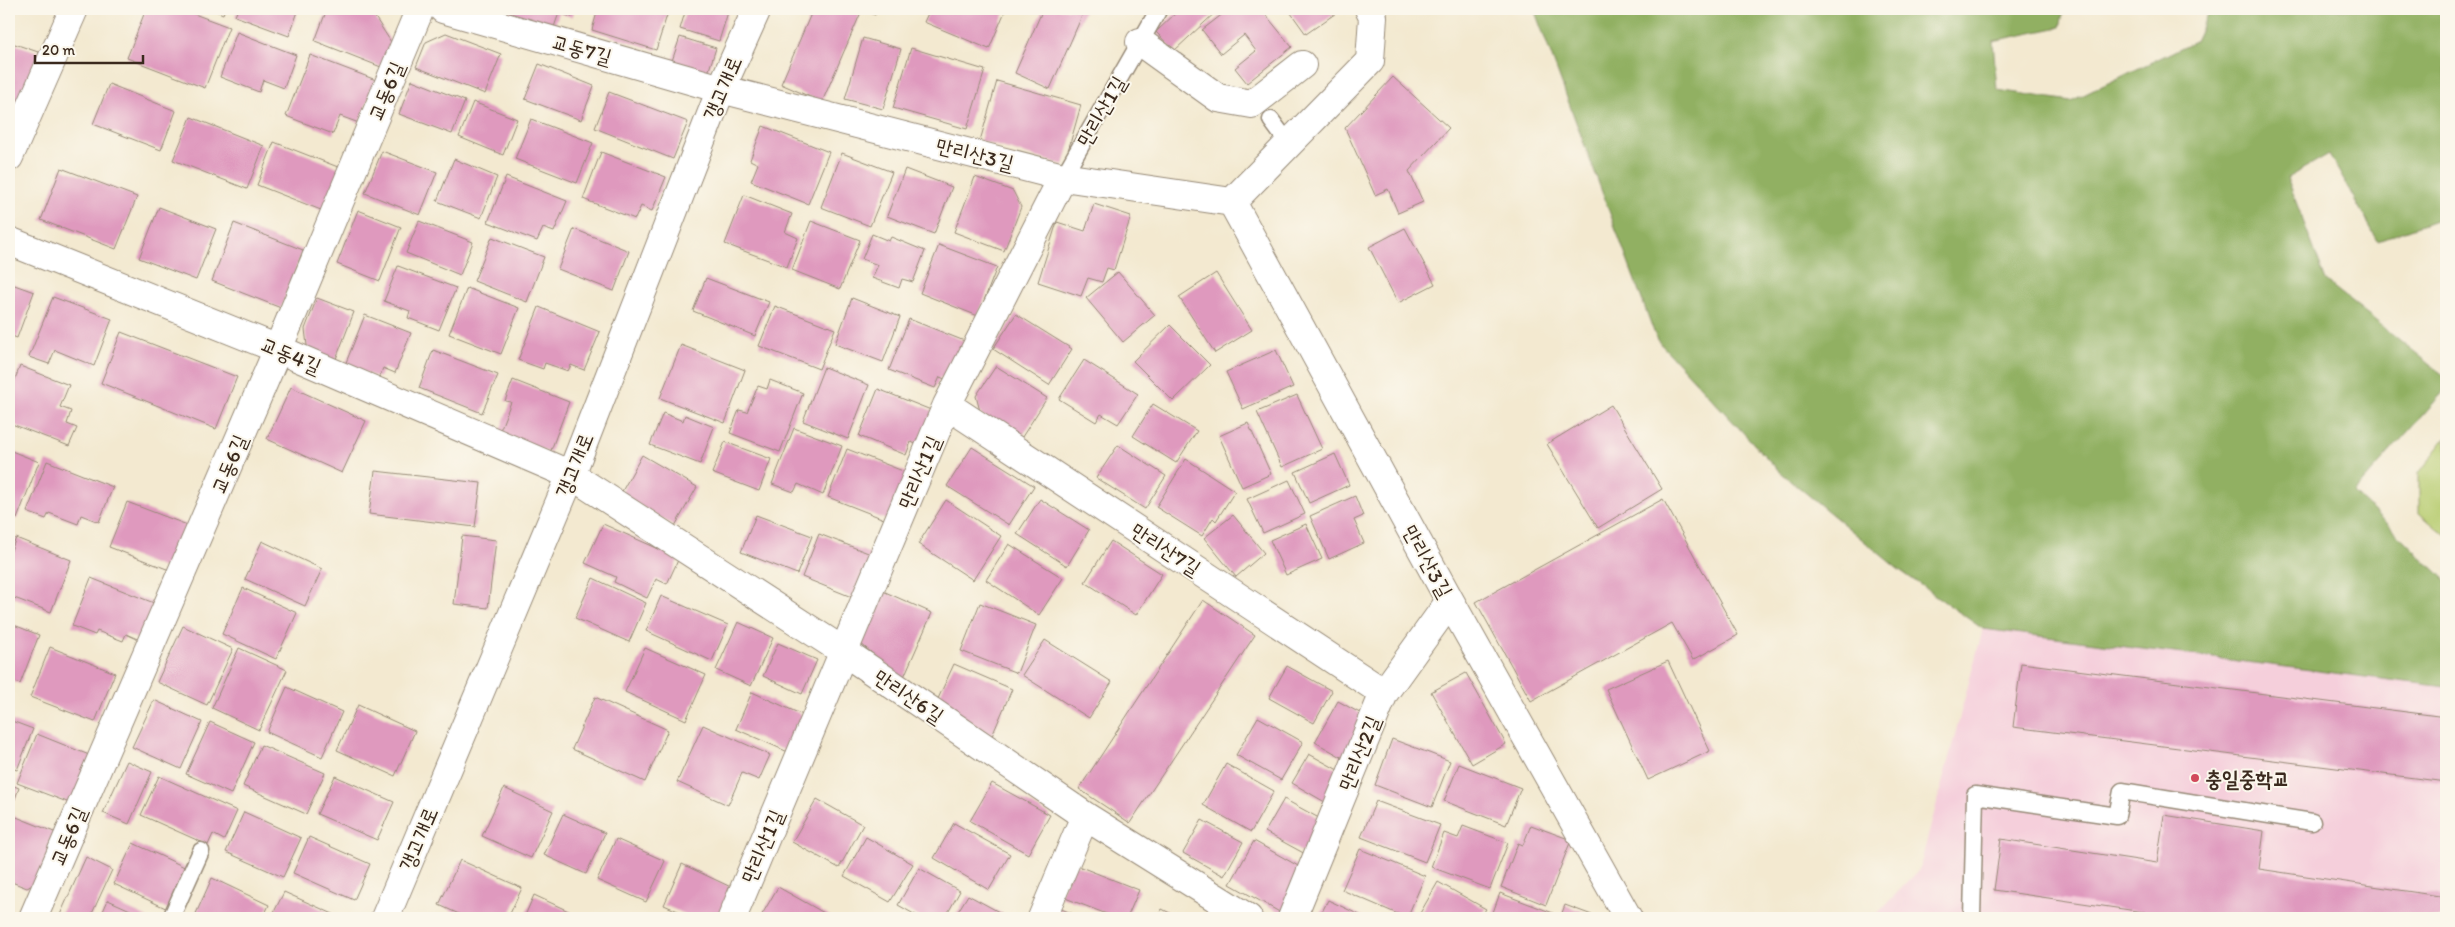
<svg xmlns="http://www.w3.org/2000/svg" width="2455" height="927" viewBox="0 0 2455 927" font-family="Itim,'Poor Story',sans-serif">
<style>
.built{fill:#f5cfdb}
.green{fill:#b7cc70;stroke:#797b47}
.forest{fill:#91b062;stroke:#666d40}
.building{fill:#df99be}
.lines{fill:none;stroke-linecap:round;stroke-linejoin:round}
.service-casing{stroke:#978a77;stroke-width:19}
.minor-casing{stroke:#978a77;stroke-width:30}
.tertiary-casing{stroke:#978a77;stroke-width:30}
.service{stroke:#fff;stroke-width:16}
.minor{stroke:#fff;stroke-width:28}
.tertiary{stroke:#fff;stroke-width:28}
.poi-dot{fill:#d1495b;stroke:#fbf7ec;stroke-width:2}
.labels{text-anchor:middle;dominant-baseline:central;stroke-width:4;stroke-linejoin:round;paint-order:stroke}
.street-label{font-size:21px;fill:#3b2a1e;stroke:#fbf7ec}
.poi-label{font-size:21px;font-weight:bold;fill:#3b2a1e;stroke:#fbf7ec;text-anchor:start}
</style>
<rect width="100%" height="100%" fill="#fbf7ec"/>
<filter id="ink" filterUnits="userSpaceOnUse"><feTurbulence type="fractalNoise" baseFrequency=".02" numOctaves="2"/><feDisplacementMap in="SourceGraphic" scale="10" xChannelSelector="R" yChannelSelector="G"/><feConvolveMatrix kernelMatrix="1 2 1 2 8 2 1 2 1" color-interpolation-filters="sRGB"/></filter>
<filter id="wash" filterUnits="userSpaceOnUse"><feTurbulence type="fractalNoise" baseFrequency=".0096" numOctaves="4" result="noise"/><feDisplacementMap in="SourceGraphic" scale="20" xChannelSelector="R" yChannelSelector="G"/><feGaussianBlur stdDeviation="1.12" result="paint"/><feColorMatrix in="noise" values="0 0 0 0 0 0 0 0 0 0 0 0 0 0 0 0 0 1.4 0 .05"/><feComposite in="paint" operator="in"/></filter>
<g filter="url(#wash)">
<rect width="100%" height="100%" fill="#f3e9d0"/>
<path class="built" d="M1983,629L2446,687V918H1873L1919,870Z"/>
<path class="green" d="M2446,438V536L2419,513V473Z"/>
<path class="forest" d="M1534,9H2064L2060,27L1993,41L1997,90L2071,101L2195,41L2210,9H2446V216L2378,241L2329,154L2287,178L2326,281L2446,377V389L2354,492L2446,581V687L1983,629L1898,569L1778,470L1657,340Z"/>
<g id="blocks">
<path class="building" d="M146,9H181L229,27L205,88L127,58Z
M211,9H225L223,14Z
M238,9H299L289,36L235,16Z
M327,9H359L373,14L391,42L381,67L315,41Z
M511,9H575L572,17L559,13L554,27L510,14Z
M598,9H669L656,50L592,30Z
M686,9H729L719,41L680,29Z
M813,9H878L875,15L862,10L822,102L781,84Z
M930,9H1006L989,49L924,22Z
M1043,9H1085L1050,89L1015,73Z
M1180,9H1219L1174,51L1156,32Z
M1229,9H1261L1292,47L1247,83L1235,68L1256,51L1244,35L1221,54L1202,30Z
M1288,9H1337L1339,11L1306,34Z
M237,32L296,55L284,88L263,80L259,92L220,77Z
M446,33L501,54L485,94L416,67L426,42Z
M680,37L716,48L708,73L672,61Z
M863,38L901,49L883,109L845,99Z
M9,42L41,53L20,112L9,108Z
M911,48L985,70L967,129L893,108Z
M310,55L376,80L359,123L340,116L333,134L286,116Z
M539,64L594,86L581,120L525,99Z
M1393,77L1449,128L1409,171L1423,202L1398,213L1388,189L1375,195L1345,128Z
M412,80L465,101L452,134L399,114Z
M997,81L1081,105L1064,165L980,141Z
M109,84L176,111L161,150L93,124Z
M609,92L688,122L673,159L595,128Z
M473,102L517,119L503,155L459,137Z
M191,117L264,146L247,189L173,160Z
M531,119L593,143L577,183L515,159Z
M763,126L829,152L808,204L751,181L758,164L750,160Z
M274,142L343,169L326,212L257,185Z
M382,151L437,172L420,215L365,193Z
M601,152L666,177L652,211L641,206L635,219L583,199Z
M842,153L892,172L870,226L821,207Z
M454,159L497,177L481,218L437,201Z
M61,168L137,197L116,249L41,220Z
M905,169L952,187L934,234L887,216Z
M506,177L567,201L554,232L543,228L537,241L488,222Z
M975,177L1013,191L1021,207L1004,251L954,232Z
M744,195L792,214L785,232L798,238L787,267L725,244Z
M1094,204L1131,216L1114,270L1107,268L1102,282L1088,278L1081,296L1038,282L1057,222L1085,231Z
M159,207L216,229L196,280L139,258Z
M358,210L401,227L380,281L337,264Z
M419,221L473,242L460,275L406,253Z
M811,221L860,240L840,289L792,270Z
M234,223L303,250L281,308L212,281Z
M1405,228L1435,284L1398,303L1369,247Z
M574,229L629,251L614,291L558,269Z
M872,234L889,241L891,237L925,251L913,282L902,279L899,288L872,278L878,265L862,259Z
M492,237L544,257L527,302L474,281Z
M939,245L997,267L978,316L920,293Z
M398,266L456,288L439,330L408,318L410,311L384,301Z
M1118,272L1155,315L1123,342L1086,298Z
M1216,273L1252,330L1215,353L1179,297Z
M706,278L769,302L755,336L693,311Z
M9,283L34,292L17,338L9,335Z
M467,288L519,308L501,354L449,334Z
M53,297L112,319L94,366L55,350L49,364L29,357Z
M317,298L354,312L334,364L308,354L305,329Z
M852,298L900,317L883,362L835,344Z
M775,306L835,329L819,369L759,346Z
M539,307L600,332L584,370L571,365L568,371L545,363L543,369L518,360Z
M1016,314L1072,349L1049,385L993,349Z
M365,315L411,333L395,373L383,368L379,378L345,365Z
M909,319L967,342L952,382L940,377L935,388L889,370Z
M1170,325L1210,365L1173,401L1133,361Z
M121,332L237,377L216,429L101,383Z
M681,345L745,370L725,423L660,398Z
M433,350L498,375L482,413L419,388Z
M1276,350L1293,387L1243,409L1226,372Z
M1084,360L1138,394L1118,424L1101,414L1096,422L1059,399Z
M20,366L69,385L60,407L71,411L67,424L77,428L69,446L9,423V395Z
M996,366L1047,398L1020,440L981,415L976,396Z
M824,367L869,385L848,439L803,421Z
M513,380L569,402L550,453L499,433L511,402L505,401Z
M770,380L803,393L780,452L730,433L739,410L747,412L758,386L767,389Z
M291,387L366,421L342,473L267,439Z
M878,389L936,412L923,447L911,442L906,455L859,436Z
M1297,395L1322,449L1282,467L1257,412Z
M1153,404L1197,431L1176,463L1133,436Z
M1611,405L1662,489L1598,528L1547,444Z
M663,413L683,421L685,415L714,427L700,464L650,445Z
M1248,423L1271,474L1242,487L1219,436Z
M794,428L842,446L823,495L798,484L794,492L772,484Z
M725,442L771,459L759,491L712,473Z
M1118,445L1166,476L1145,509L1096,478Z
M972,447L1034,486L1009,525L947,486Z
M847,449L908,473L889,521L828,497Z
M9,450L39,462L17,519L9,516Z
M1335,454L1349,485L1309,503L1295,472Z
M642,455L697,487L675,526L620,495Z
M1186,459L1235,491L1216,521L1213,518L1202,536L1156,507Z
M47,461L113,487L99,522L81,515L78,524L49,513L46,519L27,512Z
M375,471L481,483L475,527L369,514Z
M1289,480L1305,514L1263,533L1247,499Z
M1355,496L1363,516L1354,520L1364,543L1329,559L1310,516Z
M1040,499L1089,530L1067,566L1017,534Z
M1663,499L1738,635L1693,660L1672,623L1531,701L1476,602Z
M946,500L1001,536L973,580L918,544Z
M127,502L190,526L172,571L109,547Z
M756,515L812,536L797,574L741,552Z
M1233,515L1264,553L1236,577L1204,538Z
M603,524L679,558L667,584L656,579L647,598L614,582L616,577L585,563Z
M1306,524L1322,559L1286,575L1270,540Z
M819,534L876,556L859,600L802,577Z
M462,536L496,540L488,608L454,604Z
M16,538L71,560L51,612L9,596V555Z
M262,541L322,569L305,606L245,579Z
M1111,541L1162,574L1136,615L1085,582Z
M1009,544L1063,578L1039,615L986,580Z
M91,578L159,605L144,642L126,634L123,641L97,631L95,635L72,626Z
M593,578L646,603L629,642L575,618Z
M243,588L297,613L276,659L222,634Z
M883,591L932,613L903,679L860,643Z
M661,596L728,625L712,661L646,631Z
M1203,600L1255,635L1130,823L1079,789Z
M980,603L1036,625L1017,673L961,651Z
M738,622L773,638L751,686L716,670Z
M9,623L39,635L20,684L9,679Z
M183,626L233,649L207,705L157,682Z
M1045,640L1112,682L1089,718L1022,675Z
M778,643L817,660L802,694L763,676Z
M50,647L115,673L95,722L30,697Z
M239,648L287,670L259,730L212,708Z
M645,648L706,675L686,720L625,692Z
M1668,661L1710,751L1648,780L1606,689Z
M2021,663L2446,717V782L2013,727Z
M954,664L1012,689L992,736L937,701Z
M1287,666L1332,691L1314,723L1269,698Z
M1466,673L1506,744L1472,764L1431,692Z
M287,687L342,712L322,757L267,732Z
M752,692L805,716L788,752L736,729Z
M595,697L668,730L645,782L572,749Z
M154,700L202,722L181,769L132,747Z
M1338,701L1367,717L1345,759L1315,742Z
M358,705L415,731L395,776L337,750Z
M1258,717L1303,742L1281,780L1236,755Z
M9,720L33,729L17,770L9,767Z
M210,722L254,742L231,794L186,774Z
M703,725L770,755L759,780L742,773L728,805L677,782Z
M37,734L94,757L75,805L17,783Z
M1392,739L1450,761L1432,807L1375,785Z
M261,745L325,773L306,814L243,786Z
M1309,754L1347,775L1330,805L1292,783Z
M127,761L152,772L129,824L103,813Z
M1226,764L1274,791L1251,832L1203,805Z
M1459,764L1521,788L1506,825L1444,801Z
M159,776L237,811L224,840L213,834L208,845L141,815Z
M335,776L394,802L377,840L317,814Z
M992,783L1050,815L1028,854L970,821Z
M9,784L19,788L9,815Z
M504,788L553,811L531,858L482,836Z
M817,799L863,825L839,868L792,842Z
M1284,799L1328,823L1309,856L1265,832Z
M1376,801L1440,825L1425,862L1361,837Z
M244,812L301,838L283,877L226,852Z
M563,814L605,833L586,874L544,855Z
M2164,815L2264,831L2259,869L2446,897V918H2184L1994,890L2001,839L2157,863Z
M14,816L59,834L40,881L27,888L9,881V829Z
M1202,820L1243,842L1224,876L1183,853Z
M954,823L1010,854L989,890L934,858Z
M1531,825L1571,840L1546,905L1501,887L1518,843L1523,845Z
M1463,826L1508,843L1490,889L1431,867L1444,833L1458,838Z
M309,837L370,864L354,900L293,873Z
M866,837L913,864L890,902L844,876Z
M616,839L665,861L646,902L597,880Z
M1254,841L1307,871L1283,914L1230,884Z
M133,843L191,870L172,911L114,884Z
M1360,849L1425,876L1407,918L1342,890Z
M86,857L112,870L90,918H62L59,917Z
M460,860L522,888L508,918H468L439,905Z
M682,864L735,889L721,918H694L664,905Z
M1073,864L1139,890L1127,918H1117L1060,896Z
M919,868L960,891L945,918H921L898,905Z
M212,878L269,905L263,918H194Z
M1438,882L1486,909L1480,918H1424L1419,915Z
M778,887L833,918H760Z
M284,892L342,918H271Z
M1500,893L1553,913L1550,918H1491Z
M534,895L577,915L576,918H524Z
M968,895L1010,918H954Z
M108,900L148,918H100Z
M1328,900L1366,918H1319Z
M1565,905L1600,918H1560Z
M1059,908L1083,918H1054Z
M1162,909L1180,918H1157Z"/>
</g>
</g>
<g filter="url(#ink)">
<use href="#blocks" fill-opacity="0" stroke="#978a77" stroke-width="1"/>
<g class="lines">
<g class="service-casing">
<path id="service" d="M1271,120L1288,143
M1063,177L1159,9
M171,918L201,851
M1972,918L1975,795L2117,816L2122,791L2312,822"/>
</g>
<g class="minor-casing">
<path id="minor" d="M443,9L721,89L1063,177L1232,202L1450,601L1628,918
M1140,42L1218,98L1252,104L1302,65
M9,157L74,9
M1232,202L1370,61L1373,17L1369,9
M9,241L278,349L571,475L843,651L1085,816L1248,918
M947,405L1384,693
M33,918L278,349L420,9
M732,918L947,405L1063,177
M1042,918L1085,816
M1292,918L1384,693L1450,601"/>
</g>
<g class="tertiary-casing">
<path id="tertiary" d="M385,918L571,475L721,89L757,9"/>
</g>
<use href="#service" class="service"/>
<use href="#minor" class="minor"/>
<use href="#tertiary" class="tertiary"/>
</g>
</g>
<circle class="poi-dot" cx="2195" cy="778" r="5"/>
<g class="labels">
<g class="street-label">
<text transform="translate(582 49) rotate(16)">교동7길</text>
<text transform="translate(722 88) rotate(-67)">갱고개로</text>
<text transform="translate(386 91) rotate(-67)">교동6길</text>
<text transform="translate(1101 111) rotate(-60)">만리산1길</text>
<text transform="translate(975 154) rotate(14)">만리산3길</text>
<text transform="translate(291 355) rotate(23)">교동4길</text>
<text transform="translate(229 464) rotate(-67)">교동6길</text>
<text transform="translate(574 465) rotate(-68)">갱고개로</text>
<text transform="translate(919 472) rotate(-67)">만리산1길</text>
<text transform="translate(1166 549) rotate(33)">만리산7길</text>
<text transform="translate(1428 561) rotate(61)">만리산3길</text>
<text transform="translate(909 696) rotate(34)">만리산6길</text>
<text transform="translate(1359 753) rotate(-68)">만리산2길</text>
<text transform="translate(68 836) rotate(-67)">교동6길</text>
<text transform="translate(418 839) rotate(-67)">갱고개로</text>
<text transform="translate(762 846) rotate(-67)">만리산1길</text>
</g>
<g class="poi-label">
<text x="2205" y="778">충일중학교</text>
</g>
</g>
<rect width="2455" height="927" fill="none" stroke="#fbf7ec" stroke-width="30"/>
<path d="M35 55v8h108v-8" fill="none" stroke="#3b2a1e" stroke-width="2.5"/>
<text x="42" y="55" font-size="15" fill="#3b2a1e" stroke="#fbf7ec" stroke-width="4" paint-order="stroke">20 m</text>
</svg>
